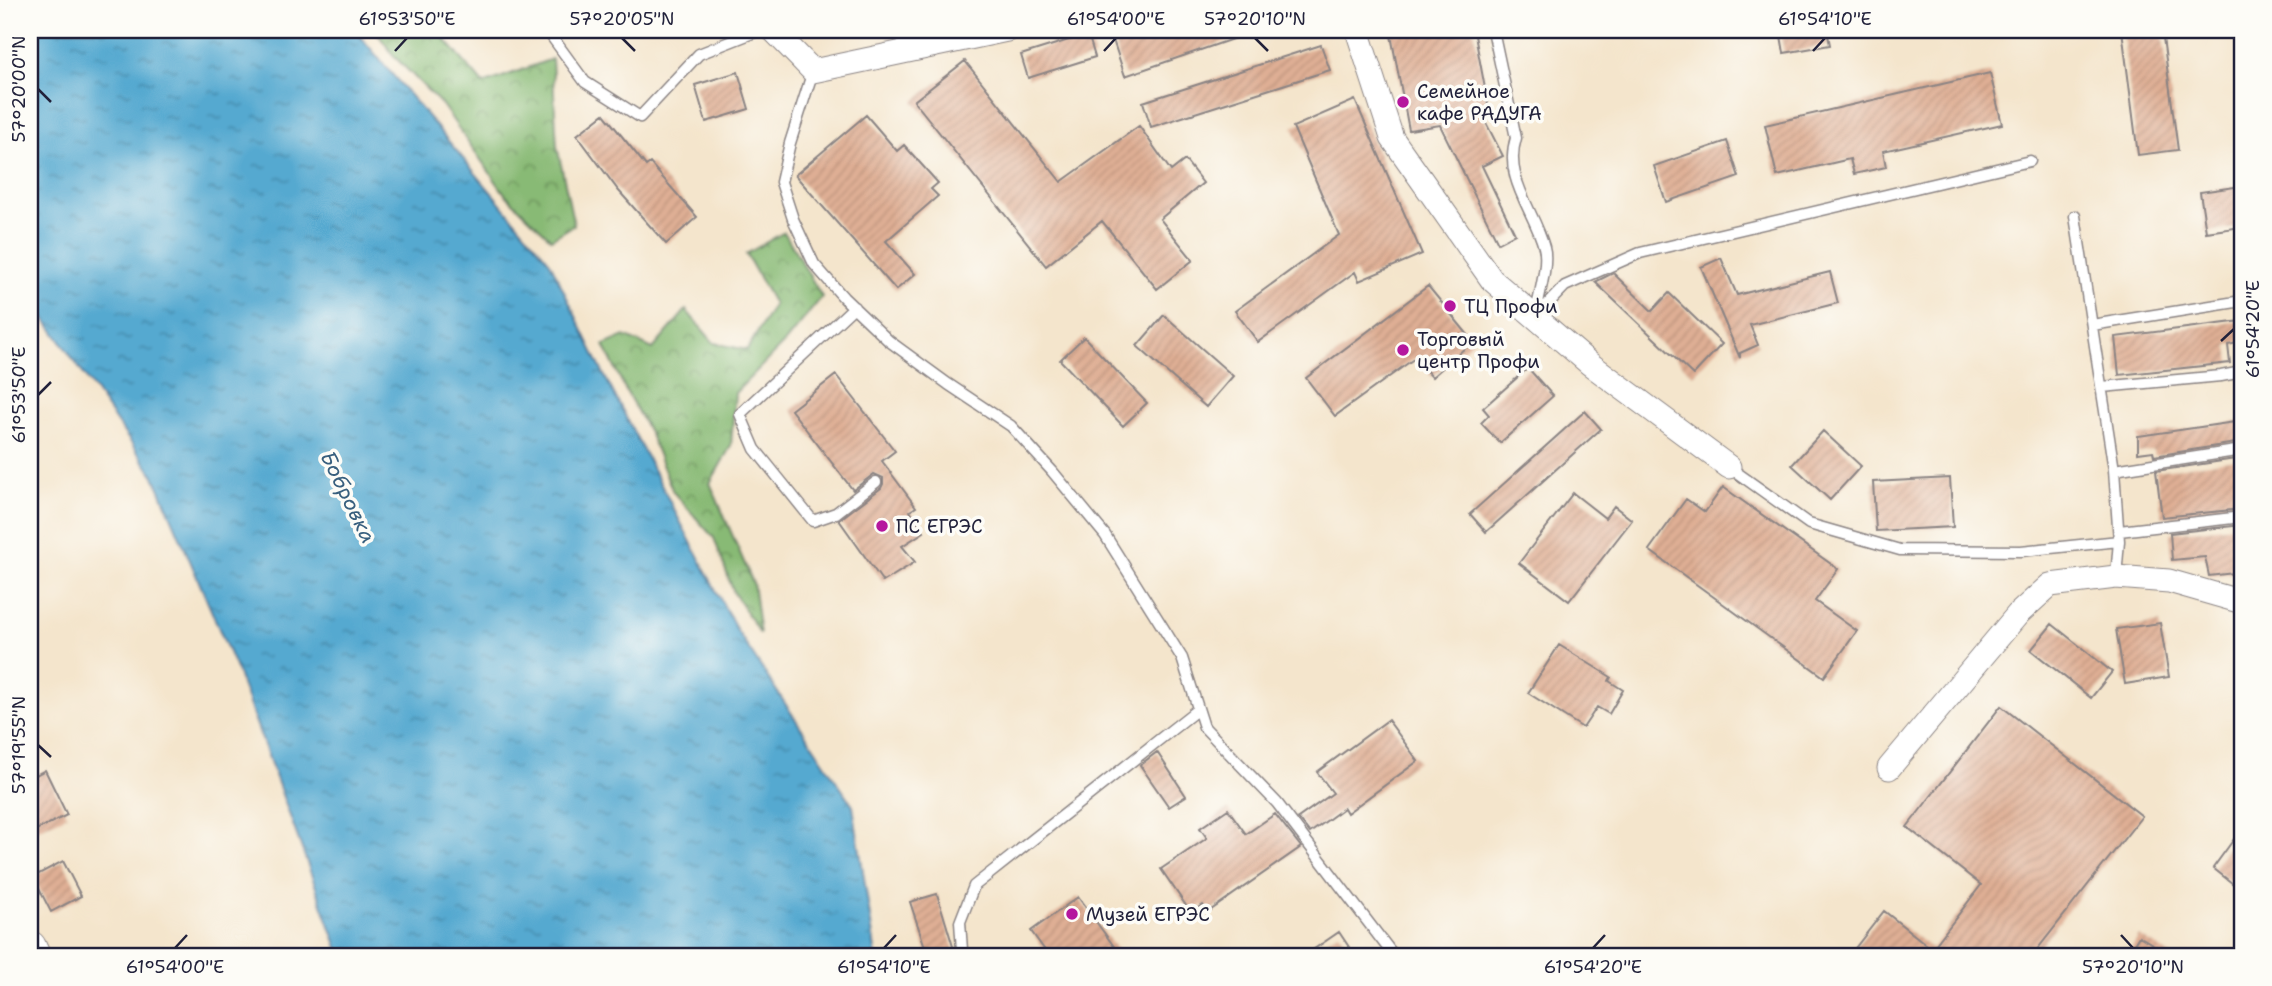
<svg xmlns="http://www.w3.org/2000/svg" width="2272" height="986" viewBox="0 0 2272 986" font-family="'Shantell Sans',sans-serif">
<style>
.forest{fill:url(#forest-crowns);stroke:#556e58;stroke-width:2}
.water{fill:url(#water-ripples);stroke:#3b6686;stroke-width:2}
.building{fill:url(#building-hatch)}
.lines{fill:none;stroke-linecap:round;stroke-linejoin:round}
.lane-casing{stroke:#8b8484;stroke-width:13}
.street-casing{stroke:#8b8484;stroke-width:25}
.secondary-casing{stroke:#8b8484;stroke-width:34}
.lane{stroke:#fff;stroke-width:10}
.street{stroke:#fff;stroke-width:23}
.secondary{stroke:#fff;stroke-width:32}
.ticks{fill:none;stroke:#22223b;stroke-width:2.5}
.poi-dot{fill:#b5179e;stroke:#fdfcf7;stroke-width:2.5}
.labels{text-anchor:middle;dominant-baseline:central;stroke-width:7;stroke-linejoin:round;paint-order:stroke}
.poi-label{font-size:19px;fill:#22223b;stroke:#fdfcf7;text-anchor:start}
.water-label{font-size:21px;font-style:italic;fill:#385f7e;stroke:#fdfcf7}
.neatline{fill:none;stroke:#22223b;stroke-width:2.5}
.ticks-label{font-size:18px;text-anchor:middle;fill:#22223b}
</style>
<defs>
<pattern id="forest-crowns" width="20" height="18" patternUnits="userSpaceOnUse" patternTransform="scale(1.75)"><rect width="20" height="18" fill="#88ba74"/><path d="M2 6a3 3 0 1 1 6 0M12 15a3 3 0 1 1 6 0" fill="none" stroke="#6f9760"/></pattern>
<pattern id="water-ripples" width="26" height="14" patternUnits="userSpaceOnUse" patternTransform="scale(1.75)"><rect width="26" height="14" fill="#54a9d0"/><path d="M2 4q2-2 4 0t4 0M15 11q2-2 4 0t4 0" fill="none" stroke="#4589aa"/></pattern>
<pattern id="building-hatch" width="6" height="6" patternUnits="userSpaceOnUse" patternTransform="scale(1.75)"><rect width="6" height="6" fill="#dfaf94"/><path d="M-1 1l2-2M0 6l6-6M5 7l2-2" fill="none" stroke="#bf9680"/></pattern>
</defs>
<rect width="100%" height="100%" fill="#fdfcf7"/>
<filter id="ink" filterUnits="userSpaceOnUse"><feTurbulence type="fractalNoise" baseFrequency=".0143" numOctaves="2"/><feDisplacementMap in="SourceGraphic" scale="14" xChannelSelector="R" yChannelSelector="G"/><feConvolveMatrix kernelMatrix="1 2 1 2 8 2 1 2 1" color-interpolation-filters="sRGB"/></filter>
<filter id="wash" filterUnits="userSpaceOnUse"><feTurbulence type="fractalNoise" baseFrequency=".00686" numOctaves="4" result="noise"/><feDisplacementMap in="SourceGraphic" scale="28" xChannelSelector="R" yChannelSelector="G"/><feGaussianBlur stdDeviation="1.57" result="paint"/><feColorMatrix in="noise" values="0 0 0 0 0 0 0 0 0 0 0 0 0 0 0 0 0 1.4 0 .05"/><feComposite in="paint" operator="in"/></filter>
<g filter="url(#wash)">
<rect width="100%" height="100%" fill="#f4e5cc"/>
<path class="forest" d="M375,30H437L483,84L552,59L557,146L574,225L551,239L505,194L442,105L394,56Z
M784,232L822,297L786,341L735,393L731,446L710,483L753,583L760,634L734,593L714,538L673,492L649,432L626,391L604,345L625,336L653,349L686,310L714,343L747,350L774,304L746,254Z"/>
<path class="water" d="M30,30H355L550,262L602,371L737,631L853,806L876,956H341L237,671L154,476L30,297Z"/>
<g id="blocks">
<path class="building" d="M1144,30H1253V32L1125,76L1113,40Z
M1390,30H1474L1490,115L1483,117L1503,156L1482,166L1515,234L1498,243L1440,125L1409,130Z
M1780,30H1827L1830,45L1784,53Z
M2122,30H2162L2178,150L2138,155Z
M1088,34L1095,57L1028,78L1021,55Z
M1321,45L1330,70L1151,127L1143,102Z
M965,61L1061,182L1139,126L1171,171L1185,160L1203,183L1160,219L1193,260L1157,289L1102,221L1046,266L914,101Z
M738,72L749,109L706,122L695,85Z
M1990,73L2002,124L1883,151L1886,167L1854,174L1850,159L1777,176L1765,125Z
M1355,100L1422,254L1359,281L1355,272L1258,342L1235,311L1339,235L1293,127Z
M604,114L646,166L650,163L697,217L666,244L618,190L577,135Z
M866,115L897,151L904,145L938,183L931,189L938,196L886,241L915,274L896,290L795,175Z
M1727,141L1739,177L1666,202L1654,166Z
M2242,186V227L2206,232L2200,192Z
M1721,258L1737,295L1830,272L1838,303L1750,325L1758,345L1740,353V358L1701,267Z
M1613,273L1652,311L1669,293L1722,344L1693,375L1595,282Z
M1428,286L1473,341L1432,377L1415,358L1335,416L1306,378Z
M1164,315L1233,376L1206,407L1137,346Z
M2242,321V342L2228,345L2230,363L2119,375L2115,337Z
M1084,337L1147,403L1123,426L1060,360Z
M1528,368L1553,396L1500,443L1481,423L1489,415L1483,408Z
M836,375L895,451L882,461L916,507L910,511L924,532L902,546L915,562L883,582L839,520L881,488L883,484V478L874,474L853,490L791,410Z
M1585,411L1601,429L1486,532L1470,514Z
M2242,421V442L2154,456L2153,451L2138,453V436Z
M1823,431L1861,466L1830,500L1792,465Z
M2242,458V509L2162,517L2156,471Z
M1950,478L1953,527L1876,531L1873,482Z
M1723,487L1838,569L1815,601L1857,631L1824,677L1649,550L1686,499L1705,512Z
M1573,493L1605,518L1614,506L1632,520L1569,601L1519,563Z
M2242,525V572L2209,576L2205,557L2172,560L2170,533Z
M2160,623L2169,677L2125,684L2116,629Z
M2052,624L2112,672L2091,698L2031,650Z
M1559,645L1611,677L1609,681L1623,690L1609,714L1597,707L1583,728L1528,693Z
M2001,706L2142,816L2032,956H1849L1884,911L1932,949L1981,885L1907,827Z
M1388,720L1418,761L1347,813L1344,808L1310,833L1298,818L1333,793L1317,772Z
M1157,752L1186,796L1169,807L1140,765Z
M45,770L67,815L30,833V778Z
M1228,809L1246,834L1275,814L1301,847L1208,912L1203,905L1191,913L1161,869L1207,838L1200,828Z
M2242,828V891L2213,868Z
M63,861L81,896L51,912L33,877Z
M937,894L954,950V953L942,956H928L910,902Z
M1078,897L1121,956H1049L1031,931Z
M1339,932L1355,956H1304Z
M2139,936L2172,956H2127Z"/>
</g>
</g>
<g filter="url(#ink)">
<use href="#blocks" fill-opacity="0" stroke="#8b8484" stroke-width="2"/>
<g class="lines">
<g class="lane-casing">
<path id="lane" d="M547,30L585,82L640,117L699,54L760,30
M1493,30L1516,138C1503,178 1534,210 1544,247C1549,263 1538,299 1535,317
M813,71L790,143L781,182L793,219L814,264L844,298L889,341L948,384L1011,426L1052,471L1105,535L1182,658L1204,727L1277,803L1394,956
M2075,216L2114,470L2119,541L2116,577
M854,307L740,414L755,449L813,521L836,513L876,482
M1535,317L1565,286L1640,253L2030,161
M2092,325L2242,301
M2102,387L2221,376L2242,372
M1729,467L1809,524L1900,550L2021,551L2119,541
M2114,470L2242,450
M2119,531L2242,517
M961,956L962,950L960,922L974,886L1198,709"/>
</g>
<g class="street-casing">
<path id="street" d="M773,30L813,71L1007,30
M908,30L919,48
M1357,30L1392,138L1492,280L1590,364L1729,467
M1889,768L2018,614L2050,585L2116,577L2169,581L2242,602"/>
</g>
<g class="secondary-casing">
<path id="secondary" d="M30,947L34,956"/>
</g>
<use href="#lane" class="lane"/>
<use href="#street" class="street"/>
<use href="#secondary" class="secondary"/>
</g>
</g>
<path class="ticks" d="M622,38L635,51M1255,38L1268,51M395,51L407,38M1104,51L1116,38M1813,51L1825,38M38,89L51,102M2221,341L2234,329M38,395L51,382M38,745L51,757M2121,935L2133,948M175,948L187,935M884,948L896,935M1593,948L1605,935"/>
<g class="poi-dot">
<circle cx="1403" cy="102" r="7"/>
<circle cx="1450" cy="306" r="7"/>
<circle cx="1403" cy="350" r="7"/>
<circle cx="882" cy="526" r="7"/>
<circle cx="1072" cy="914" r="7"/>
</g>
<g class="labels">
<g class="poi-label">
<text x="1417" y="91">Семейное<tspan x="1417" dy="22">кафе РАДУГА</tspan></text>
<text x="1464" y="306">ТЦ Профи</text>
<text x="1417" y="339">Торговый<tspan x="1417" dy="22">центр Профи</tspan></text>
<text x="896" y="526">ПС ЕГРЭС</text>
<text x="1086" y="914">Музей ЕГРЭС</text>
</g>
<g class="water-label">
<text transform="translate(348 497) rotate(64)">Бобровка</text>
</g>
</g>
<rect width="2272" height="986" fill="none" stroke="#fdfcf7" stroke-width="77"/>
<rect x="38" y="38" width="2196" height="910" class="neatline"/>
<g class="ticks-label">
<text x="407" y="25">61°53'50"E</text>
<text x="622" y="25">57°20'05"N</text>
<text x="1116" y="25">61°54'00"E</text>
<text x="1255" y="25">57°20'10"N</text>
<text x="1825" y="25">61°54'10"E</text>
<text transform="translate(19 89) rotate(-90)" y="6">57°20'00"N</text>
<text transform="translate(2253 329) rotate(-90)" y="6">61°54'20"E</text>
<text transform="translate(19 395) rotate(-90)" y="6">61°53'50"E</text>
<text transform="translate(19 745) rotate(-90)" y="6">57°19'55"N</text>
<text x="175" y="973">61°54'00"E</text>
<text x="884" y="973">61°54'10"E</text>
<text x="1593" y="973">61°54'20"E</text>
<text x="2133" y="973">57°20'10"N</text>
</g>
</svg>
